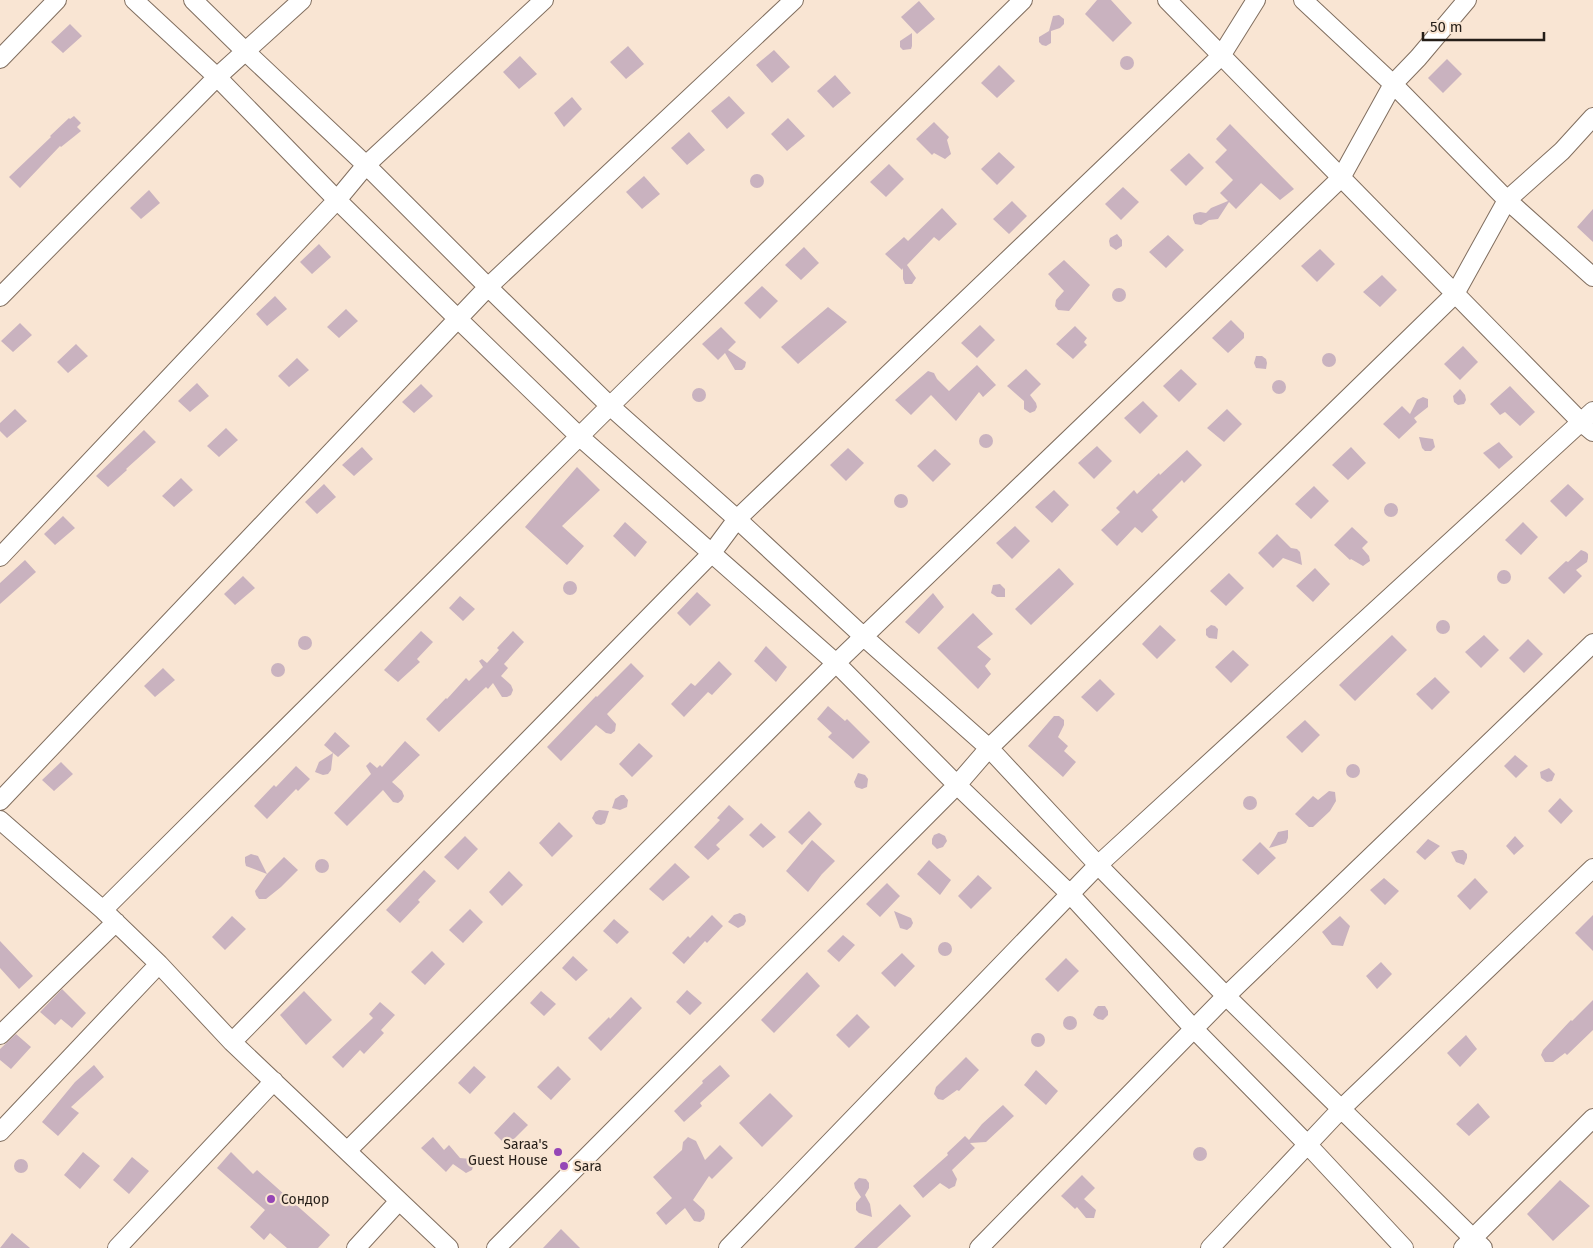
<svg xmlns="http://www.w3.org/2000/svg" width="1593" height="1248" viewBox="0 0 1593 1248" font-family="'Fira Sans',sans-serif">
<style>
.building{fill:#c9b2bf}
.lines{fill:none;stroke-linecap:round;stroke-linejoin:round}
.street-casing{stroke:#806e5f;stroke-width:20}
.street{stroke:#fff;stroke-width:18}
.poi-dot{fill:#9546b6;stroke:#f9e5d3;stroke-width:2}
.labels{text-anchor:middle;dominant-baseline:central;stroke-width:4.5;stroke-linejoin:round;paint-order:stroke}
.poi-label{font-size:14px;fill:#251e18;stroke:#f9e5d3;text-anchor:start}
</style>
<rect width="100%" height="100%" fill="#f9e5d3"/>
<path class="building" d="M1097,0H1111L1132,23L1113,42L1085,14Z
M919,1L935,19L917,34L901,17Z
M1059,15L1064,19V24L1060,28L1051,31V43L1046,46L1042,45L1039,42V37L1049,31L1053,16Z
M70,24L82,36L63,53L51,42Z
M912,33V46L911,49L903,50L900,47V41Z
M628,46L644,64L626,79L610,62Z
M774,50L790,67L772,83L756,65Z
M520,56L537,74L519,89L503,72Z
M1120 63a7 7 0 1 1 14 0a7 7 0 1 1-14 0Z
M1447,59L1462,74L1443,93L1428,78Z
M999,65L1015,81L997,98L981,83Z
M835,75L851,93L833,108L817,91Z
M729,96L745,113L727,129L711,111Z
M572,97L582,109L564,127L554,113Z
M74,116L81,123L77,127L81,131L61,147L60,146L20,188L9,177L51,137L50,136L69,118L70,119Z
M788,118L805,136L787,151L771,134Z
M934,122L949,137L947,140L951,154L945,159L934,153L932,155L916,139Z
M1230,124L1294,189L1280,200L1261,183L1236,209L1229,202L1218,219L1209,220L1201,225L1195,224L1193,219V215L1196,213L1200,212L1206,213L1211,208L1228,201L1220,193L1233,180L1215,162L1227,150L1216,139Z
M689,132L705,150L687,165L671,148Z
M999,152L1015,167L997,185L981,169Z
M1189,153L1204,168L1186,186L1170,170Z
M889,164L904,179L886,197L870,182Z
M750 181a7 7 0 1 1 14 0a7 7 0 1 1-14 0Z
M644,176L660,194L642,209L626,192Z
M1123,187L1139,202L1121,220L1105,204Z
M149,190L160,203L141,219L130,208Z
M1012,201L1027,216L1009,234L993,219Z
M942,208L957,224L939,241L934,237L907,265L916,278L912,284H905L903,279V268L902,270L885,254L904,237L908,241Z
M1593,209V242L1577,227Z
M1117,234L1122,240V246L1116,250L1110,246L1109,241L1110,238Z
M1168,235L1184,250L1166,268L1149,252Z
M319,244L331,257L312,274L300,262Z
M804,247L819,263L801,280L785,265Z
M1320,249L1335,264L1317,282L1301,266Z
M1064,260L1090,285L1069,311L1058,310L1055,306L1056,300L1064,291L1048,274Z
M1382,275L1397,290L1380,307L1363,292Z
M762,286L778,301L760,319L744,303Z
M1112 295a7 7 0 1 1 14 0a7 7 0 1 1-14 0Z
M275,296L287,309L267,326L256,314Z
M828,307L847,322L798,364L781,347Z
M346,309L358,321L339,338L327,327Z
M1231,320L1244,333V338L1228,353L1212,338Z
M20,323L32,335L13,352L1,341Z
M980,325L995,340L977,358L961,343Z
M1075,326L1087,338L1084,342L1087,345L1073,359L1056,344Z
M721,327L736,342L728,350L746,362L745,367L742,370H735L725,353L718,360L702,344Z
M76,344L88,356L68,373L57,362Z
M1463,346L1478,362L1460,380L1444,364Z
M1322 360a7 7 0 1 1 14 0a7 7 0 1 1-14 0Z
M1256,356H1262L1266,359L1267,363L1266,369L1256,368L1254,363Z
M297,358L309,370L289,387L278,376Z
M977,365L996,385L983,397L979,392L956,421L931,395L911,415L895,400L928,371L934,373L937,379L949,391Z
M1026,369L1041,384L1030,395L1036,403L1037,407L1035,411L1030,413L1024,409V401L1007,386Z
M1181,369L1197,384L1179,402L1163,386Z
M1272 387a7 7 0 1 1 14 0a7 7 0 1 1-14 0Z
M197,383L209,396L190,412L178,401Z
M421,384L433,396L414,413L402,402Z
M1510,386L1535,412L1520,426L1505,412L1500,415L1490,404Z
M692 395a7 7 0 1 1 14 0a7 7 0 1 1-14 0Z
M1460,389L1465,395L1466,400L1464,404L1458,405L1454,402L1453,396Z
M1423,397L1428,399V407L1414,418L1417,422L1399,439L1383,424L1402,406L1410,414L1417,400Z
M1143,401L1158,416L1140,434L1124,418Z
M15,409L27,421L7,438L0,431V423Z
M1227,409L1242,424L1224,442L1207,428Z
M226,428L238,440L219,457L207,446Z
M144,430L156,442L126,469L127,470L108,487L96,476Z
M979 441a7 7 0 1 1 14 0a7 7 0 1 1-14 0Z
M1419,437L1433,439L1435,447L1431,451H1425L1422,448Z
M1499,442L1513,457L1499,469L1483,453Z
M1097,446L1112,461L1094,479L1078,463Z
M362,447L373,459L354,476L342,465Z
M1351,447L1366,463L1348,480L1332,465Z
M848,448L864,463L846,481L830,465Z
M935,449L951,464L933,482L917,466Z
M1187,450L1202,465L1184,483L1182,480L1152,510L1158,517L1142,533L1135,527L1117,546L1101,530L1120,512L1116,508L1134,490L1137,494L1159,473L1160,475Z
M577,467L600,490L562,526L584,546L567,565L525,527Z
M181,478L193,490L174,507L162,496Z
M324,484L336,497L317,514L305,502Z
M1568,484L1584,499L1566,517L1550,501Z
M1314,486L1329,501L1311,519L1295,504Z
M1054,490L1069,505L1052,523L1035,507Z
M894 501a7 7 0 1 1 14 0a7 7 0 1 1-14 0Z
M1384 510a7 7 0 1 1 14 0a7 7 0 1 1-14 0Z
M63,516L75,528L55,545L44,534Z
M625,522L647,542L635,557L613,536Z
M1523,522L1538,537L1521,555L1505,540Z
M1015,526L1030,541L1012,559L996,543Z
M1352,527L1368,542L1362,548L1369,556L1370,561L1363,566L1351,559L1350,560L1334,545Z
M1277,534L1291,548L1297,549L1300,552L1302,565L1283,558L1273,568L1258,553Z
M1581,550L1586,552L1588,554V558L1587,562L1576,570L1582,576L1564,594L1548,578L1566,561L1568,562Z
M25,560L36,572L0,604V583Z
M1059,568L1074,584L1031,625L1015,609Z
M1315,568L1330,584L1313,602L1296,586Z
M1497 577a7 7 0 1 1 14 0a7 7 0 1 1-14 0Z
M1229,573L1244,588L1226,606L1210,591Z
M243,576L255,588L235,605L224,594Z
M563 588a7 7 0 1 1 14 0a7 7 0 1 1-14 0Z
M1000,584L1005,589V597H997L991,593L993,585Z
M697,592L711,605L690,626L677,613Z
M933,593L944,607L919,634L905,622Z
M460,596L475,609L463,621L449,608Z
M973,613L993,634L977,647L991,659L985,666L991,674L978,689L937,648Z
M1436 627a7 7 0 1 1 14 0a7 7 0 1 1-14 0Z
M1160,625L1176,640L1157,659L1142,644Z
M1211,625L1215,626L1218,629L1217,639L1209,638L1206,635V629Z
M421,631L433,642L417,659L420,662L398,682L384,670Z
M513,631L524,642L504,664L508,668L501,676L511,685L513,690L511,695L507,697H502L493,683L488,689L486,687L439,732L426,719L446,698L447,699L466,678L469,681L483,667L479,661L482,659L487,663L499,650L497,648Z
M1392,635L1407,650L1355,701L1339,685Z
M1484,635L1499,650L1481,668L1465,652Z
M298 643a7 7 0 1 1 14 0a7 7 0 1 1-14 0Z
M1528,639L1543,654L1524,673L1509,658Z
M766,646L787,667L776,682L754,661Z
M1233,650L1249,665L1231,683L1215,667Z
M719,661L732,674L712,695L708,692L684,717L671,704L691,683L695,686Z
M271 670a7 7 0 1 1 14 0a7 7 0 1 1-14 0Z
M631,663L644,676L607,714L616,724L615,731L611,734L606,733L596,725L561,761L547,747L596,696L597,697Z
M163,668L175,680L155,697L144,686Z
M1435,677L1450,692L1432,710L1416,694Z
M1100,679L1115,694L1097,712L1081,697Z
M828,706L845,721L847,719L870,742L853,759L828,737L832,733L817,719Z
M1054,716H1059L1064,720V725L1058,737L1068,746L1064,751L1076,762L1063,777L1028,746Z
M1305,720L1320,735L1302,753L1286,737Z
M335,732L350,746L338,757L333,753L331,770L328,774L323,775L315,772L319,762L333,753L324,745Z
M405,741L420,755L392,782L402,791L404,796L402,800L398,803L393,802L383,790L347,826L334,813L371,774L366,766L370,762L377,768L380,765L382,767Z
M639,743L653,756L632,777L619,764Z
M1515,755L1528,766L1516,778L1504,766Z
M61,762L73,774L54,791L42,780Z
M1346 771a7 7 0 1 1 14 0a7 7 0 1 1-14 0Z
M296,766L310,779L298,791L296,789L267,819L254,806L274,785L276,787Z
M1549,768L1555,774L1552,781L1547,782L1541,778L1540,772Z
M858,773L865,775L868,779L867,787L862,789L856,787L854,782Z
M1329,791L1335,792L1336,801L1330,811L1313,827H1309L1295,814L1313,796L1318,800Z
M621,795H624L628,800L627,807L620,810L612,808L615,799Z
M1243 803a7 7 0 1 1 14 0a7 7 0 1 1-14 0Z
M1560,798L1573,811L1561,824L1548,811Z
M729,805L744,819L716,845L720,849L708,860L694,847L720,820L717,818Z
M599,810L609,811L605,823L601,825L596,824L592,818L595,812Z
M809,811L822,824L802,845L788,832Z
M559,822L573,836L552,857L539,843Z
M761,823L776,837L763,848L749,835Z
M1288,830V838L1286,843L1269,848L1278,832Z
M939,833L945,836L947,841L943,847L937,849L932,844V839L934,835Z
M465,836L478,849L458,870L444,857Z
M1515,836L1524,846L1514,855L1506,846Z
M1428,839L1440,846L1425,860L1416,852Z
M812,840L835,861L822,874L808,892L786,871Z
M1260,842L1276,858L1258,875L1242,860Z
M1459,850H1463L1467,854V858L1464,865L1456,862L1451,852Z
M251,854L258,856L267,874L284,857L298,870L281,887L266,899H259L256,895L255,891L267,874L246,866L245,862V857Z
M315 866a7 7 0 1 1 14 0a7 7 0 1 1-14 0Z
M929,860L951,880L940,895L917,874Z
M675,863L690,877L663,901L649,889Z
M424,870L436,881L418,900L420,902L400,923L386,910Z
M509,871L523,885L502,906L489,892Z
M978,875L992,888L971,909L958,896Z
M1384,878L1399,891L1385,905L1370,890Z
M1475,878L1488,892L1470,910L1457,896Z
M887,883L900,896L880,917L866,904Z
M470,909L483,922L463,943L449,930Z
M894,911L911,918L913,923L911,927L907,930L900,928Z
M740,913L745,916L746,921L744,925L738,928L728,922L734,915Z
M712,915L723,926L707,943L705,941L684,964L672,953L688,936L690,938Z
M1593,915V951L1575,933Z
M232,916L246,929L225,950L212,937Z
M1340,916L1350,926L1343,946L1332,945L1322,932Z
M614,919L629,932L617,944L603,931Z
M843,935L855,945L839,962L827,951Z
M0,941L33,976L19,989L0,968Z
M938 949a7 7 0 1 1 14 0a7 7 0 1 1-14 0Z
M432,951L445,964L425,985L411,972Z
M902,953L915,966L895,987L881,973Z
M573,956L588,970L576,981L562,968Z
M1066,958L1079,971L1058,992L1045,979Z
M1381,962L1392,974L1377,989L1366,976Z
M807,972L820,986L774,1033L761,1020Z
M62,989L86,1013L72,1028L61,1019L55,1025L40,1012Z
M687,990L702,1003L690,1015L676,1002Z
M304,991L332,1020L306,1045L280,1015Z
M541,991L556,1004L544,1016L530,1003Z
M631,997L642,1008L601,1051L588,1038L609,1017L610,1019Z
M1593,1000V1030L1567,1055L1565,1053L1553,1062H1545L1541,1055L1543,1050L1571,1020L1572,1021Z
M380,1002L395,1015L381,1030L384,1033L364,1054L360,1050L343,1068L332,1057L373,1018L369,1014Z
M1098,1006H1105L1108,1011V1015L1103,1020L1098,1019L1093,1015L1095,1009Z
M857,1014L870,1027L849,1048L836,1035Z
M1063 1023a7 7 0 1 1 14 0a7 7 0 1 1-14 0Z
M1031 1040a7 7 0 1 1 14 0a7 7 0 1 1-14 0Z
M16,1034L31,1047L11,1069L0,1060V1049Z
M1466,1035L1477,1049L1460,1067L1447,1053Z
M966,1057L979,1070L959,1091L957,1090L943,1100L938,1099L934,1094L936,1087Z
M94,1065L104,1077L71,1107L79,1113L58,1136L42,1122L75,1082Z
M720,1065L730,1076L700,1103L702,1106L684,1122L674,1111L703,1083L702,1081Z
M474,1066L486,1077L470,1094L458,1083Z
M558,1066L571,1079L551,1100L537,1087Z
M1036,1070L1058,1091L1046,1105L1024,1085Z
M770,1093L793,1116L762,1147L739,1123Z
M1478,1103L1490,1117L1469,1136L1456,1124Z
M1003,1105L1014,1116L986,1142L970,1143L975,1148L952,1170L957,1179L955,1186L949,1189L940,1183L923,1198L913,1186L948,1155L947,1153L965,1136L969,1140L982,1124Z
M514,1112L528,1125L507,1146L494,1133Z
M433,1137L444,1150L449,1145L460,1158L471,1159L474,1163L472,1170L466,1173L453,1164L446,1172L421,1148Z
M688,1137L696,1141L705,1160L720,1145L733,1158L712,1179L709,1176L693,1200L704,1210L705,1214L704,1219L700,1222L694,1221L685,1208L666,1225L656,1213L672,1198L653,1177L682,1150L683,1142Z
M1193 1154a7 7 0 1 1 14 0a7 7 0 1 1-14 0Z
M83,1152L100,1166L80,1189L64,1175Z
M231,1152L253,1174L257,1170L330,1235L318,1248H287L270,1233L264,1240L250,1227L265,1210L217,1168Z
M132,1157L149,1171L129,1194L113,1180Z
M14 1166a7 7 0 1 1 14 0a7 7 0 1 1-14 0Z
M1082,1175L1095,1188L1084,1199L1096,1210L1094,1218H1086L1077,1207L1075,1209L1061,1196Z
M859,1178L866,1179L869,1183V1188L865,1195L870,1204L872,1217L859,1213L856,1210V1203L861,1197L855,1188L854,1183Z
M1560,1180L1590,1206L1553,1241L1527,1214Z
M900,1204L911,1216L890,1236L877,1248H854Z
M561,1229L580,1248H543Z
M12,1233L30,1248H0Z"/>
<g class="lines">
<g class="street-casing">
<path id="street" d="M134,0L217,77L337,200L458,319L580,437L836,663L957,785L1070,894L1194,1029L1307,1144L1404,1248
M193,0L245,51L366,165L488,287L610,406L737,519L864,637L989,748L1098,865L1226,996L1483,1248
M1167,0L1581,422L1593,432
M1303,0L1393,84L1507,200L1593,277
M0,59L57,0
M0,297L217,77L302,0
M0,557L337,200L366,165L544,0
M0,801L488,287L794,0
M0,820L103,910L159,964L232,1042L449,1248
M103,910L610,406L1023,0
M0,1035L116,922
M232,1042L711,554L737,519L1221,56L1256,0
M0,1132L159,964
M347,1151L836,663L1341,178L1393,84L1418,58L1467,0
M117,1248L274,1081
M356,1248L399,1201
M496,1248L957,785L989,748L1455,294L1507,200L1562,151L1593,117
M728,1248L1098,865L1593,411
M979,1248L1226,996L1593,643
M1210,1248L1341,1109L1593,868
M1463,1248L1593,1118"/>
</g>
<use href="#street" class="street"/>
</g>
<g class="poi-dot">
<circle cx="558" cy="1152" r="5"/>
<circle cx="564" cy="1166" r="5"/>
<circle cx="271" cy="1199" r="5"/>
</g>
<g class="labels">
<g class="poi-label">
<text x="548" y="1144" text-anchor="end">Saraa's<tspan x="548" dy="16">Guest House</tspan></text>
<text x="574" y="1166">Sara</text>
<text x="281" y="1199">Сондор</text>
</g>
</g>
<path d="M1423 32v8h121v-8" fill="none" stroke="#251e18" stroke-width="2.5"/>
<text x="1430" y="32" font-size="15" fill="#251e18" stroke="#f9e5d3" stroke-width="4" paint-order="stroke">50 m</text>
</svg>
